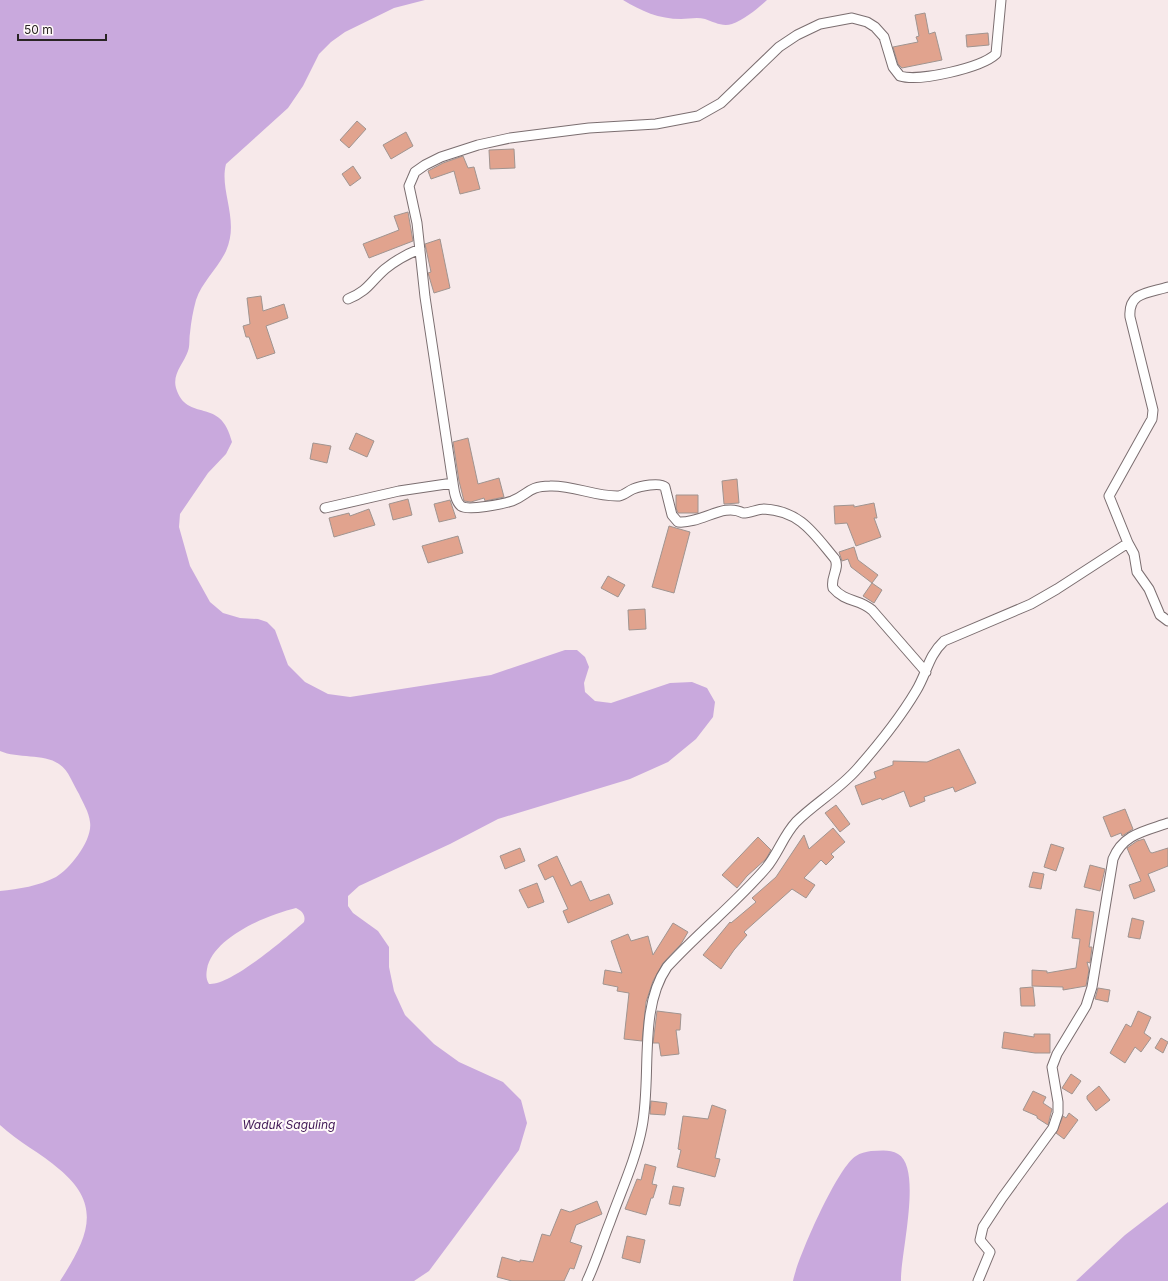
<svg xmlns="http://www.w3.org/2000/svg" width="1168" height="1281" viewBox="0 0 1168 1281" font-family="Inter,sans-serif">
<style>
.water{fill:#c9a9dd;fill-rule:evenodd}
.building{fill:#e1a38e;stroke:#a09490}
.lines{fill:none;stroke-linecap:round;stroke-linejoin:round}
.minor-casing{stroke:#7b6e70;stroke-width:11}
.minor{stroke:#fff;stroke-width:9}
.labels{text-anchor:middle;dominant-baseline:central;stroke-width:4;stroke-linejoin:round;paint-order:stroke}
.water-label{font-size:12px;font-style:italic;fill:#3f1654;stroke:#fff9f9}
</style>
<rect width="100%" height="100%" fill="#f7e9ea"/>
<path class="water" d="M0,0H425L394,8L345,32L331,42L319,54L303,86L288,108L226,164C219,191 240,220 226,251C218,268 202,282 196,300C193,311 191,322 190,333C189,339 190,346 188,351C184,363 172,374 176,388C187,424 221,395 232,442L226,454L208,473L180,514L179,527L190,566L210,602L223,613L240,618L258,619L267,622L275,630L288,665L305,682L328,694L350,697L491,675L565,650H577L585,657L589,667L584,683L585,692L595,701L611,703L670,683L692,682L707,688L715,702L713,717L696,739L668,762L630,779L498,819L450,844L359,886L348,896V906L353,913L378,931L389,947V967L394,991L405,1015L434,1044L459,1062L503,1082L521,1100L527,1123L519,1150L429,1271L414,1281H60C87,1239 104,1206 59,1169C41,1153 18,1142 0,1125V891C19,889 39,886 56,877C70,869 93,840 90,822C89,812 83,803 79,794C73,785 69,770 59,764C43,753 18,759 0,751ZM296,908C302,911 306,915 304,922C287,937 231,986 209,984C206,979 206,975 207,969C213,937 267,915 296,908Z
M623,0H767C757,9 745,19 732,24C722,27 714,22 705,19C697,17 689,19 681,19C659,19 641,11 623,0Z
M871,1151C880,1151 890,1149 898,1154C923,1168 900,1256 901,1281H793C797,1259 838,1166 856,1156C860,1153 866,1152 871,1151Z
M1168,1202V1281H1076L1125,1235Z"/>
<path class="building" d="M925,13L929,34L935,32L942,60L902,68L898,64L893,47L918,42L916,37L919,36L915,15Z
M988,33L989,45L967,47L966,35Z
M357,121L366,129L349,148L340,140Z
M406,132L413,146L391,159L383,145Z
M514,149L515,168L490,169L489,150Z
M463,156L468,168L474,167L480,189L460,194L454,171L431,179L428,171L443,163Z
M353,166L361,178L350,186L342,174Z
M408,212L413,241L369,258L363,244L399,230L394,216Z
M440,239L450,288L434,293L428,273L431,272L425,244Z
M261,296L263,311L284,304L288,318L266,326L275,353L257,359L249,337H246L243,326L250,324L247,298Z
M356,433L374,441L367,457L349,449Z
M468,438L478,484L499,478L504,497L485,501L484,498L471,502L464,501L459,481L453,442Z
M313,443L331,446L327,463L310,459Z
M737,479L739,503L724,504L722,481Z
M676,495H698V513H678L676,508Z
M408,499L412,515L393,520L389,504Z
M450,500L456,518L439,522L434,504Z
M874,503L877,518H874L881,537L856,546L847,523L835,524L834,506L854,505V507Z
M369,509L375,525L334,537L329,518L349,513L350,516Z
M669,526L690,532L674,593L652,587Z
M458,536L463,553L428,563L422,546Z
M854,547L858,560L878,575L872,583L851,567L848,559L842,561L839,552Z
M608,576L625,585L618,597L601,588Z
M872,583L882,590L874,603L863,596Z
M645,609L646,629L629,630L628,610Z
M959,749L976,783L955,792L953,787L924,797L925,801L910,807L904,791L882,800L881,798L862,805L855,786L876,778L874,772L893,765V761L927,762Z
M836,805L850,824L840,832L825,813Z
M1125,809L1133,829L1122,836L1121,833L1111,837L1103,817Z
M833,828L845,842L831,854L834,857L826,865L821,860L804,878L815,885L806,898L792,889L744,932L747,935L734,950L721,969L703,955L730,922L731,923L756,902L752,898L776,877L804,835L809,849Z
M758,837L771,850L766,859L747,876L737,888L722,875Z
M1144,839L1150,852L1152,853L1168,848V866L1148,874L1155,891L1134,899L1129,885L1141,881L1127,848L1137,841Z
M1051,844L1064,848L1056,871L1044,867Z
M520,848L525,861L505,869L500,856Z
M557,856L571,886L581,881L590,901L609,894L613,904L568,923L563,911L568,909L553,876L545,880L538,865Z
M1090,865L1105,869L1100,891L1084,887Z
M1033,872L1044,874L1041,889L1029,887Z
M537,883L544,902L528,908L519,890Z
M1076,909L1094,912L1089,947H1092L1090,963L1087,962L1089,970L1086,986L1063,990V987L1032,986V970L1047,971V973L1076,968L1080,939L1072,938Z
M1132,918L1144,921L1140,939L1128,937Z
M673,923L688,932L681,944L663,963L653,981L646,1002L642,1041L624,1039L629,993L617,991L618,987L603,984L605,970L622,973L611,941L628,934L631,941L648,936L653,955Z
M1033,987L1035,1006H1021L1020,988Z
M1098,988L1110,990L1108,1002L1095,999Z
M657,1011L681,1014L680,1030H676L679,1054L661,1056L659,1043H653Z
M1138,1011L1151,1017L1144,1033L1151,1038L1141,1052L1135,1047L1125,1063L1110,1053L1126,1024L1131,1027Z
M1004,1032L1034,1037V1034H1050V1053H1035L1002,1048Z
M1161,1038L1168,1042L1163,1053L1155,1048Z
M1071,1074L1081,1081L1072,1094L1062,1088Z
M1099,1086L1110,1100L1096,1111L1087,1099V1096Z
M1033,1091L1046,1097L1043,1103L1052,1109L1048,1125L1037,1118V1116L1023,1110Z
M651,1101L667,1103L665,1115L650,1114Z
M712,1105L726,1110L715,1158L720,1159L715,1177L677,1167L681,1150L678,1149L683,1116L708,1119Z
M1069,1113L1078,1120L1064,1139L1056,1133L1063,1116L1066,1118Z
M645,1164L656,1167L652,1184L657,1185L653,1198H651L646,1215L625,1209L637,1179L641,1180Z
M673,1186L684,1188L680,1206L669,1204Z
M597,1201L602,1214L576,1225L570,1242L582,1246L574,1269L570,1268L564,1281H512L497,1277L502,1257L520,1262V1260L533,1262L542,1234L550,1236L561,1209L570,1212Z
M627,1236L645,1240L640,1263L622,1258Z"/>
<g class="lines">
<g class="minor-casing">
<path id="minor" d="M348,299C368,291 370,282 385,269C396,260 407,254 420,249
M325,508L399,491L453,483
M1128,543L1134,554L1137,572L1149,589L1160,615L1168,621
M926,672L872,610C858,598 846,603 833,588C830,577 840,569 835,559C814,534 801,511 764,509C757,509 751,513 743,513C723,502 702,524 678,522L672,515L665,487C660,482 640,486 633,489C628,491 625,495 619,496C596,497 573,485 550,486C528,486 528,495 512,501C503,504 468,511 461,506C455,501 454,490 453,483L425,297L417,223L409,186L415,172L425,165L441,157L478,145L510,138L589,128L656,124L698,116L721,103L779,47L797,35L820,24L852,18L867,22L875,27L884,37L893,67L900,76C919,82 981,68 996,54L1001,0
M587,1281C596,1262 602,1242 610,1222C621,1191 636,1159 642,1127C652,1076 638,1009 667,967C699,932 736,903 766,868C778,854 783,836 796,822C815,803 840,789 858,768C879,744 900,718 916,691C927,673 928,656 944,641L1031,604L1057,589L1128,543L1109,496L1148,426L1152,419L1153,410L1130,317C1128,292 1148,293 1168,287
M978,1281L990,1252L980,1240L983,1227L1002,1198L1053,1128L1058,1113V1102L1052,1067L1057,1054L1086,1006L1092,987L1113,859C1123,834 1145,831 1168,823"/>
</g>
<use href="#minor" class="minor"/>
</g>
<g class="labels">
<g class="water-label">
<text x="289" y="1124">Waduk Saguling</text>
</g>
</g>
<path d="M18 34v6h88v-6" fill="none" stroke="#292424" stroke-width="2"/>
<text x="24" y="34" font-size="12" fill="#292424" stroke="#fff9f9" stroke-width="3" paint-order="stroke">50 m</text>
</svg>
